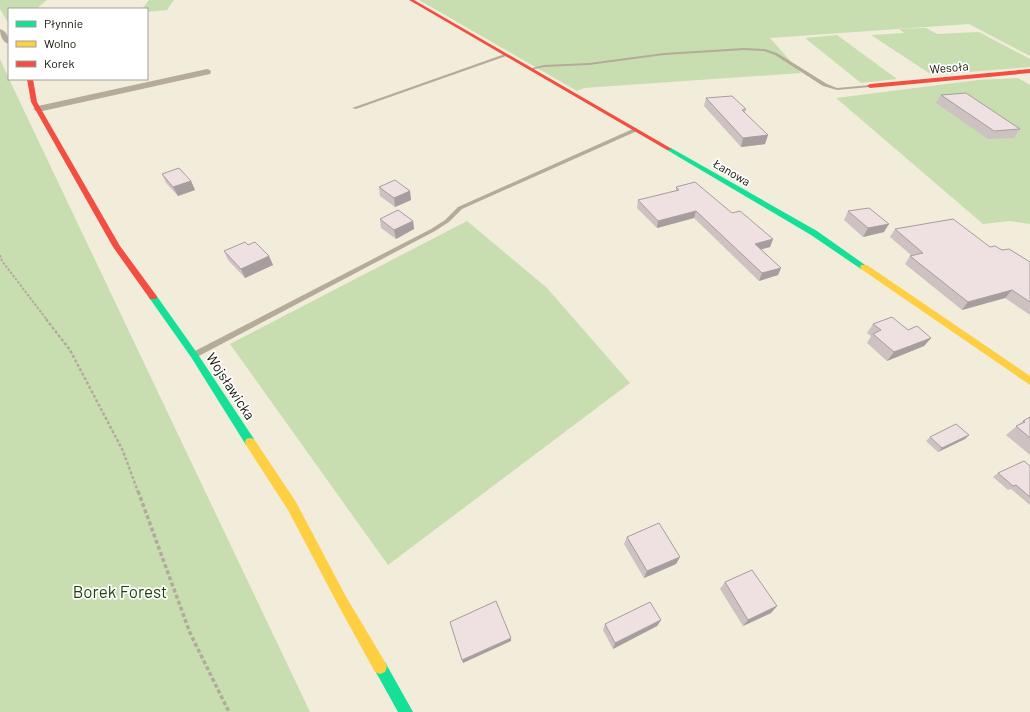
<svg xmlns="http://www.w3.org/2000/svg" width="1030" height="712" viewBox="0 0 1030 712" font-family="Barlow,sans-serif">
<style>
.green{fill:#c8deb0}
.lines{fill:none;stroke-linecap:round;stroke-linejoin:round}
.path-far2{stroke:#b2ab9d;stroke-width:2;stroke-dasharray:2.5 1.5;stroke-linecap:butt}
.path-far1{stroke:#b2ab9d;stroke-width:2.5;stroke-dasharray:3 2;stroke-linecap:butt}
.path{stroke:#b2ab9d;stroke-width:3.5;stroke-dasharray:4 2.5;stroke-linecap:butt}
.lane{fill:#b5ab99;fill-rule:evenodd}
.street{fill:#b5ab99;fill-rule:evenodd}
.fast{fill:#16e098;fill-rule:evenodd}
.slow{fill:#ffcf43;fill-rule:evenodd}
.jam{fill:#f24e42;fill-rule:evenodd}
.wall{fill:#cec1c2}
.shaded-wall{fill:#a79d9e}
.building{fill:#efe0e1;stroke:#a79d9e}
.labels{text-anchor:middle;dominant-baseline:central;stroke-width:3.5;stroke-linejoin:round;paint-order:stroke}
.far-street-label{font-size:12px;fill:#120f04;stroke:#fff}
.street-label{font-size:14px;fill:#120f04;stroke:#fff}
.near-park-label{font-size:17px;fill:#234110;stroke:#fff}
</style>
<rect width="100%" height="100%" fill="#f2ecda"/>
<path class="green" d="M0,0H47L36,9H9V24L0,9Z
M149,0H174L167,10L147,12V9H142Z
M419,0H1030V56L969,24L770,38L801,73L584,88L577,91Z
M926,28L937,34L979,32L1030,59V67L932,75L871,35L904,33L899,29Z
M837,35L897,79L861,83L805,38Z
M0,59L9,79L310,712H0Z
M1018,78L1030,85V224L1010,221L983,224L836,98L978,80Z
M467,221L547,288L630,383L388,565L230,344Z"/>
<g class="lines">
<path class="path-far2" d="M0,255L2,261L47,320"/>
<path class="path-far1" d="M46,319L70,350L123,451L138,492"/>
<path class="path" d="M138,491L190,633L229,712"/>
<path class="lane" d="M744,48L765,49L777,53L827,84L837,88L870,85L872,86L870,87L837,90L823,86L775,55L764,51L744,50L664,55L589,65L544,67L530,70L528,69L544,65L589,63L664,53Z
M505,54L509,55L356,109L352,108Z
M635,128L637,129V131L462,209L449,222L435,231L197,357L194,358L190,355L191,353L431,229L445,220L458,207Z"/>
<path class="street" d="M0,29C7,31 9,38 9,44C2,42 0,35 0,29Z
M207,69L210,70L211,72L210,74L38,112L33,109L38,106Z"/>
<path class="fast" d="M667,148H671L817,231L868,267L864,269H861L811,235L667,150Z
M153,294L156,295L197,353L254,439L255,442L254,445L250,446L246,445L191,357L150,299L149,297Z
M380,660L385,662L413,712H398L373,667L375,662Z"/>
<path class="slow" d="M861,265H867L1030,376V385L861,269L860,267Z
M250,438L254,439L296,502L345,595L385,662L387,667L385,672L380,674L375,672L337,603L288,510L246,445L245,442L246,439Z"/>
<path class="jam" d="M409,0H414L672,149L667,150Z
M1030,69V73L870,88L867,86L870,84Z
M27,79H33L37,102L120,246L156,295L157,297L156,299H150L113,247L31,102Z"/>
</g>
<path class="wall" d="M941,95L1020,129L1014,138L988,139L936,103Z
M706,98L746,109L745,113L768,135L765,144L741,147L704,106Z
M162,174L191,181L195,190L178,196L166,183Z
M379,187L410,191L411,200L395,207L380,196Z
M676,187L732,213L773,239L770,247L761,249L781,268L778,275L759,281L694,218L657,228L637,208L638,200L676,191Z
M848,211L884,232L863,237L844,220Z
M380,219L413,221L414,229L396,239L381,228Z
M895,229L990,247L1002,250L1030,262V315L1005,298L962,310L905,264L910,256L911,255L890,237Z
M248,245L269,256L273,265L245,278L228,260L224,251Z
M873,324L908,330L931,338L924,346L887,361L867,343L871,336L867,333Z
M1030,417V455L1006,435L1023,421Z
M969,435L965,439L938,452L926,441L930,437Z
M1030,466V505L1011,489L1008,490L993,477L998,473Z
M627,537L680,557L676,564L644,578L624,544Z
M725,582L777,606L771,613L743,626L720,589Z
M661,620L657,626L613,649L603,630L605,624Z"/>
<path class="shaded-wall" d="M768,135L765,144L741,147L743,138Z
M191,181L195,190L178,196L173,187Z
M410,191L411,200L395,207L394,198Z
M696,211L694,218L657,228L658,221Z
M413,221L414,229L396,239L394,230Z
M889,224L884,232L863,237L868,228Z
M773,239L770,247L752,252L755,244Z
M269,256L273,265L245,278L241,269Z
M781,268L778,275L759,281L762,273Z
M1012,290L1005,298L962,310L968,302Z
M931,338L924,346L887,361L894,352Z
M969,435L965,439L938,452L942,448Z
M680,557L676,564L644,578L647,571Z
M777,606L771,613L743,626L748,620Z
M661,620L657,626L613,649L615,643Z
M511,638V641L463,663L462,660Z"/>
<path class="building" d="M966,93L1020,129L994,131L941,95Z
M732,96L746,109L742,110L768,135L743,138L706,98Z
M179,168L191,181L173,187L162,174Z
M395,180L410,191L394,198L379,187Z
M695,182L732,213L740,211L773,239L755,244L781,268L762,273L696,211L658,221L638,200L679,190L676,187Z
M869,208L889,224L868,228L848,211Z
M398,210L413,221L394,230L380,219Z
M953,219L990,247L995,246L1002,250L1009,249L1030,262V302L1012,290L968,302L910,256L923,253L895,229Z
M245,242L248,245L255,242L269,256L241,269L224,251Z
M892,317L908,330L917,326L931,338L894,352L873,334L881,330L873,324Z
M1030,417V438L1016,426L1025,422L1023,421Z
M956,424L969,435L942,448L930,437Z
M1024,461L1030,466V497L1016,485L1013,486L998,473Z
M659,523L680,557L647,571L627,537Z
M752,570L777,606L748,620L725,582Z
M496,601L511,638L462,660L450,622Z
M650,602L661,620L615,643L605,624Z"/>
<g class="labels">
<g class="far-street-label">
<text transform="translate(949 67) rotate(-5)">Wesoła</text>
<text transform="translate(732 172) rotate(30)">Łanowa</text>
</g>
<g class="street-label">
<text transform="translate(231 386) rotate(57)">Wojsławicka</text>
</g>
<g class="near-park-label">
<text x="120" y="591">Borek Forest</text>
</g>
</g>
<rect x="8" y="8" width="140" height="72" fill="#ffffff" stroke="#a09f9b"/>
<rect x="16" y="21" width="20" height="6" fill="#16e098" stroke="#a09f9b"/>
<text x="44" y="28" font-size="12" fill="#120f04">Płynnie</text>
<rect x="16" y="41" width="20" height="6" fill="#ffcf43" stroke="#a09f9b"/>
<text x="44" y="48" font-size="12" fill="#120f04">Wolno</text>
<rect x="16" y="61" width="20" height="6" fill="#f24e42" stroke="#a09f9b"/>
<text x="44" y="68" font-size="12" fill="#120f04">Korek</text>
</svg>
